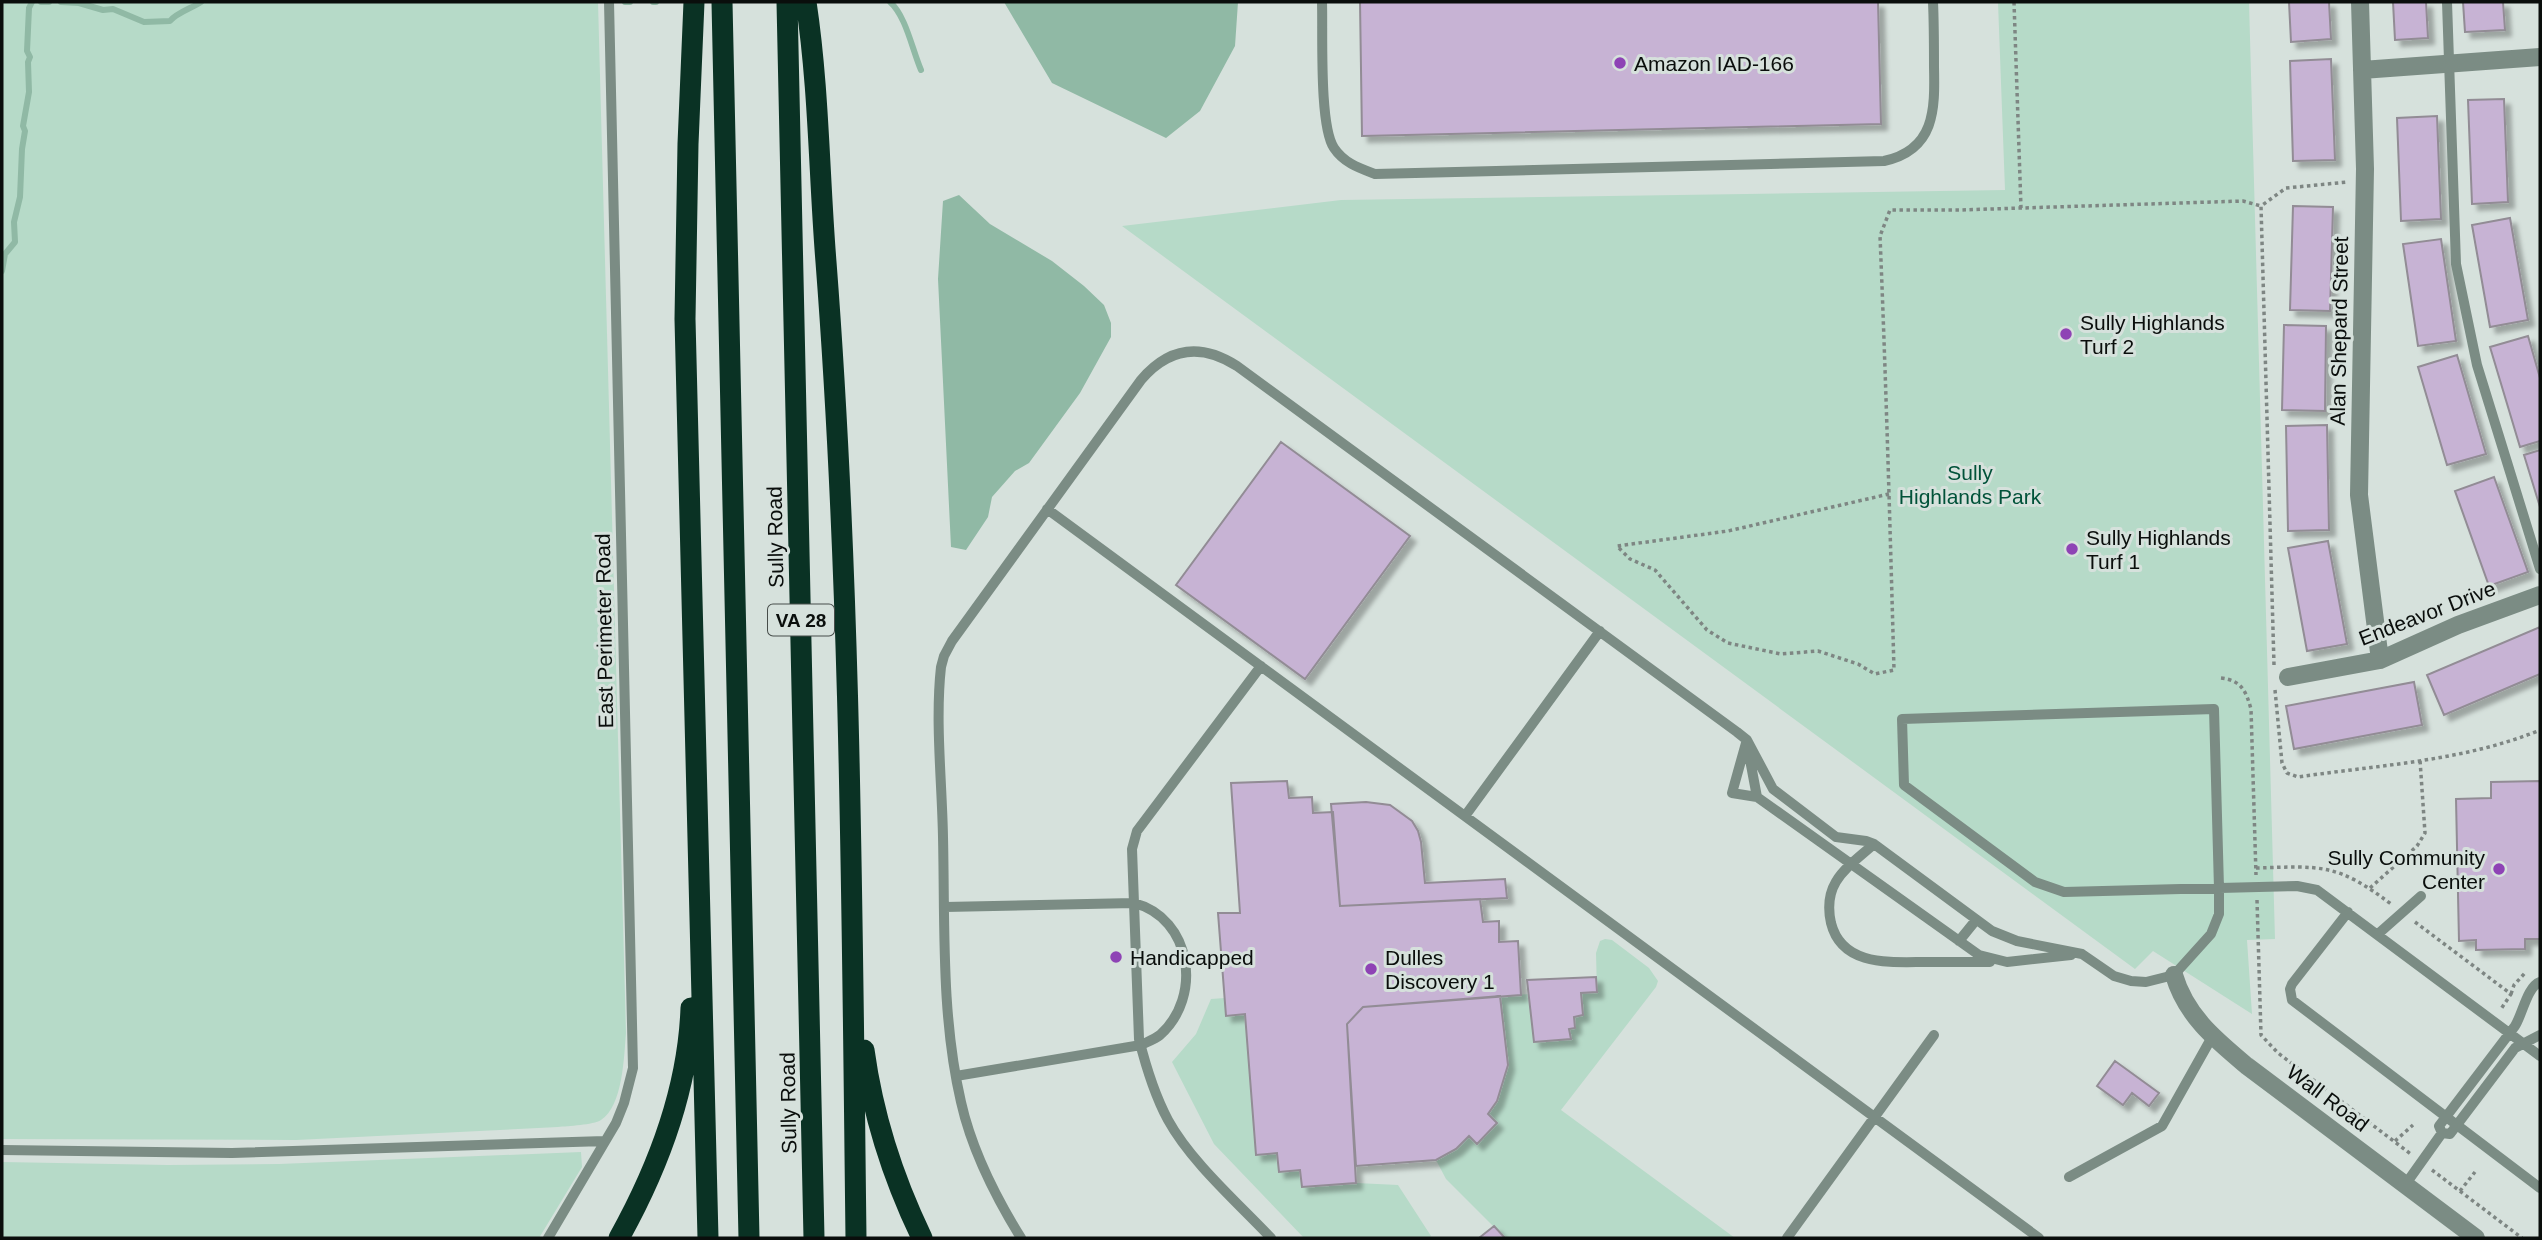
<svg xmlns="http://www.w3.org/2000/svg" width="2542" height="1240" viewBox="0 0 2542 1240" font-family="Helvetica,sans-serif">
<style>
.green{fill:#b6dac8}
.water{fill:#90b9a5}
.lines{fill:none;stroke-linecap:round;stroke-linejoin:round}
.stream{stroke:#90b9a5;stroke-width:6}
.building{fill:#c7b3d4;stroke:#928c95;stroke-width:2;filter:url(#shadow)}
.path{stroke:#7e8683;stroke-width:3.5;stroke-dasharray:3.5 3.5;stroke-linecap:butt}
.service{stroke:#7b8c84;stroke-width:10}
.minor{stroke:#7b8c84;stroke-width:18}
.motorway{stroke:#0a3224;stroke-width:21}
.poi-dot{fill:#8e43b5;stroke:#d6e1dc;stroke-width:2.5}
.labels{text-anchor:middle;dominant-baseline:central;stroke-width:6;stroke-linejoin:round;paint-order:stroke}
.shield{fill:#d6e1dc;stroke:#474d4a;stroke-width:2}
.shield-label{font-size:19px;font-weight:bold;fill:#0a0e0c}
.poi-label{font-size:21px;fill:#0a0e0c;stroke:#d6e1dc;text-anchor:start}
.street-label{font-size:21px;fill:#0a0e0c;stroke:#d6e1dc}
.park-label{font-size:21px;fill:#015239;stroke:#d6e1dc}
</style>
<defs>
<filter id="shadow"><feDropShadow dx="6" dy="6" stdDeviation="2" flood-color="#0004"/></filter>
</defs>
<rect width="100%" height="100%" fill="#d6e1dc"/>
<path class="green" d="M2,2H598L626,1033C624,1056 623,1106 601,1120C593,1125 568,1126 558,1127L296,1140L2,1139Z
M1998,2H2249L2275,939L2247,940L2252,1014L2153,951L2135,969L1122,226L1341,200L2005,190Z
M1605,939L1612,940L1649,968L1658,981L1656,987L1561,1110L1735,1238H1505L1446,1179L1436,1160L1456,1149L1469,1136L1478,1144L1497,1123L1488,1114C1516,1072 1506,1043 1500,996L1530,994L1534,1041L1570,1039L1569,1029L1575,1028L1574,1017L1581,993L1597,992L1596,953L1600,941Z
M1225,998L1227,1016L1245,1014L1256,1154L1277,1153L1300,1170L1302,1187L1356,1183L1398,1185L1431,1236L1429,1238H1304L1214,1144L1172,1062L1196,1034L1211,999Z
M581,1152L582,1167L539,1238H2V1162L168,1165L279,1164Z"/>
<path class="water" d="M1004,2H1238L1235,46L1200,111L1166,138L1052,83Z
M959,195L990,224L1052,261L1084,286L1104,305L1111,323V337L1080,393L1029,463L1015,471L992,497L988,517L966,550L951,547L938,279L943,201Z"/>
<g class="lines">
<path class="stream" d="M41,2H49
M61,2L79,3L103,10L113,9L144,22L170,21C176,13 192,8 201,2
M625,2H630
M653,2H656
M890,2C906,16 912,49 921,70
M2,271L5,254L15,242L14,222L20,197L22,149L25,131L23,126L29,92L28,62L30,57L27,51L29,8L32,2"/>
</g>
<path class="building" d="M1360,2H1878L1881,124L1362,136Z
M2289,2H2329L2331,39L2291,42Z
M2393,2H2426L2428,38L2395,40Z
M2463,2H2503L2505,30L2465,32Z
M2331,59L2335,160L2293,161L2290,61Z
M2504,99L2508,202L2472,204L2468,100Z
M2437,116L2441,219L2401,221L2397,118Z
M2293,206L2333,207L2330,311L2290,310Z
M2510,218L2528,320L2490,327L2472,225Z
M2441,239L2456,341L2418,346L2403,244Z
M2284,325L2326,326L2325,411L2282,410Z
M2528,336L2540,378V441L2520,447L2490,347Z
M2457,355L2486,454L2447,465L2418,367Z
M2327,425L2329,530L2288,531L2286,426Z
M1281,442L1410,536L1305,679L1176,585Z
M2540,450V507L2524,455Z
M2494,477L2528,572L2489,586L2455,491Z
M2328,541L2347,644L2307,651L2288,548Z
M2540,627V674L2444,715L2427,675Z
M2414,682L2422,725L2294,749L2286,706Z
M1287,781L1289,798L1312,797L1313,813L1333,812L1340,906L1480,899L1483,922L1499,921V942L1518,941L1521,995L1363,1007L1347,1024L1356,1183L1302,1187L1300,1170L1279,1172L1277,1153L1256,1155L1245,1014L1226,1016L1218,913H1240L1231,783Z
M2540,781V939H2525V949L2476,950V940L2459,941L2456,799L2491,798V782Z
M1366,802L1390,805L1412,821L1418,831L1421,842L1425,883L1505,879L1507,898L1340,906L1331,804Z
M1596,977L1597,992L1581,993L1583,1015L1574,1017L1575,1028L1569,1029L1571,1039L1534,1042L1527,980Z
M1500,996L1508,1065L1497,1101L1488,1114L1497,1123L1477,1144L1469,1136L1456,1149L1436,1160L1356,1166L1347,1024L1363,1007Z
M2115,1061L2159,1093L2149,1106L2132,1093L2123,1105L2097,1086Z
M1494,1226L1505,1238H1479Z"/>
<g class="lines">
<path class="path" d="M2014,2L2021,208
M1889,494L1728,531L1617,546L1630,559L1655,570L1707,630L1728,643L1781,654L1818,651L1858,664L1875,674L1894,670C1890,525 1886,381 1880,236L1890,210H1959L2243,201L2261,206
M2274,665L2261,206L2286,188L2348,182
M2221,678C2241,680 2246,691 2251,709L2256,875
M2275,690L2282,763L2287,773L2298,777C2379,765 2465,761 2540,730
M2256,868C2321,866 2337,863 2391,904
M2370,888L2417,846L2425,833L2420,760
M2257,900L2261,1035L2278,1053L2412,1155
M2415,922L2511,994L2501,1009
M2511,994L2514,985L2525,973
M2395,1141L2413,1125
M2432,1170L2522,1238
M2460,1191L2475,1172"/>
<path class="service" d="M1322,2C1323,33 1319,126 1334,148C1344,163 1359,168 1375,174L1884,161C1935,150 1935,110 1934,67C1934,45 1934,24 1933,2
M2447,2L2456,264L2477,365L2540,569
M1047,509L2039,1238
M1261,666L1137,831L1132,849L1139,1039C1146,1067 1154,1094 1168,1120C1191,1162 1238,1203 1271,1238
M1746,743L1732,793L1757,797
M1748,749L1757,797L1979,955L2007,962L2071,955
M1465,816L1600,631
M1874,844C1847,868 1822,882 1831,923C1842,967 1891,962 1926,962C1947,962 1969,962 1990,962
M945,907L1134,903C1192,918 1203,997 1160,1035C1155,1039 1147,1042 1141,1045L956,1076
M2348,912L2292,984L2290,989L2292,1000L2540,1188
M2378,934L2421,896
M1959,941L1976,920
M2442,1133L2439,1126L2515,1026C2523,1013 2527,987 2540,982
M2,1150L232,1153L605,1141
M2069,1177L2162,1126L2212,1037
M2405,1185L2442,1133L2450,1134L2515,1048L2540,1035
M548,1238L616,1123L624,1103L633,1068L609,2
M1021,1238C995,1196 972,1151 961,1102C941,1016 945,925 943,837C942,782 935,721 941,667L944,656L952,641L1141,380C1169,347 1201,343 1237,366L1737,732L1747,740L1773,789L1836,837L1866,841L1874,844L1992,931L2017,941L2082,954L2114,976L2131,981L2146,982L2174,975L2211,934L2219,914V888L2214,709L1902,719L1904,785L2035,882L2064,892L2297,886L2317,890L2540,1056
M1787,1238L1934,1035"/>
<path class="minor" d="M2360,2L2365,169L2359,495L2380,660
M2362,70L2540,57
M2288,677L2380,660L2458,625L2540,595
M2174,975C2186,1016 2216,1040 2247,1066L2476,1238"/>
<path class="motorway" d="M694,2L688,144L685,319L708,1238
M722,2L749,1238
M787,2L814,1238
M806,2C819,88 819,175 826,262C851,587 852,913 856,1238
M864,1050C873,1116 893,1178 922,1238
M619,1238C658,1168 688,1090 691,1008"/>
</g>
<g class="poi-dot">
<circle cx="1620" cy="63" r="7"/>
<circle cx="2066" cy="334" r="7"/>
<circle cx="2072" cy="549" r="7"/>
<circle cx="2499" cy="869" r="7"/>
<circle cx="1116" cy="957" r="7"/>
<circle cx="1371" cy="969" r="7"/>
</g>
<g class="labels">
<rect class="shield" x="768" y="604.5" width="66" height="31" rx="5"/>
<g class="shield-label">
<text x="801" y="620">VA 28</text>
</g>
<g class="poi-label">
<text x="1634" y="63">Amazon IAD-166</text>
<text x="2080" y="322">Sully Highlands<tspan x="2080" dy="24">Turf 2</tspan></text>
<text x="2086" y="537">Sully Highlands<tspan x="2086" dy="24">Turf 1</tspan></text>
<text x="2485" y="857" text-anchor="end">Sully Community<tspan x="2485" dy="24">Center</tspan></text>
<text x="1130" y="957">Handicapped</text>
<text x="1385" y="957">Dulles<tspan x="1385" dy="24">Discovery 1</tspan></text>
</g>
<g class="street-label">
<text transform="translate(2339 331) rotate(-89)">Alan Shepard Street</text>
<text transform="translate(775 537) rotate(-91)">Sully Road</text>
<text transform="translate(2427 613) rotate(-21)">Endeavor Drive</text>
<text transform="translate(604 631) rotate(-91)">East Perimeter Road</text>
<text transform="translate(2328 1098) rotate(37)">Wall Road</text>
<text transform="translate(788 1103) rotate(-91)">Sully Road</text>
</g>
<g class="park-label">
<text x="1970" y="472">Sully<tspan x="1970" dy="24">Highlands Park</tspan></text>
</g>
</g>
<rect width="2542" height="1240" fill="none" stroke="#0a0e0c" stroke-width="7"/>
</svg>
